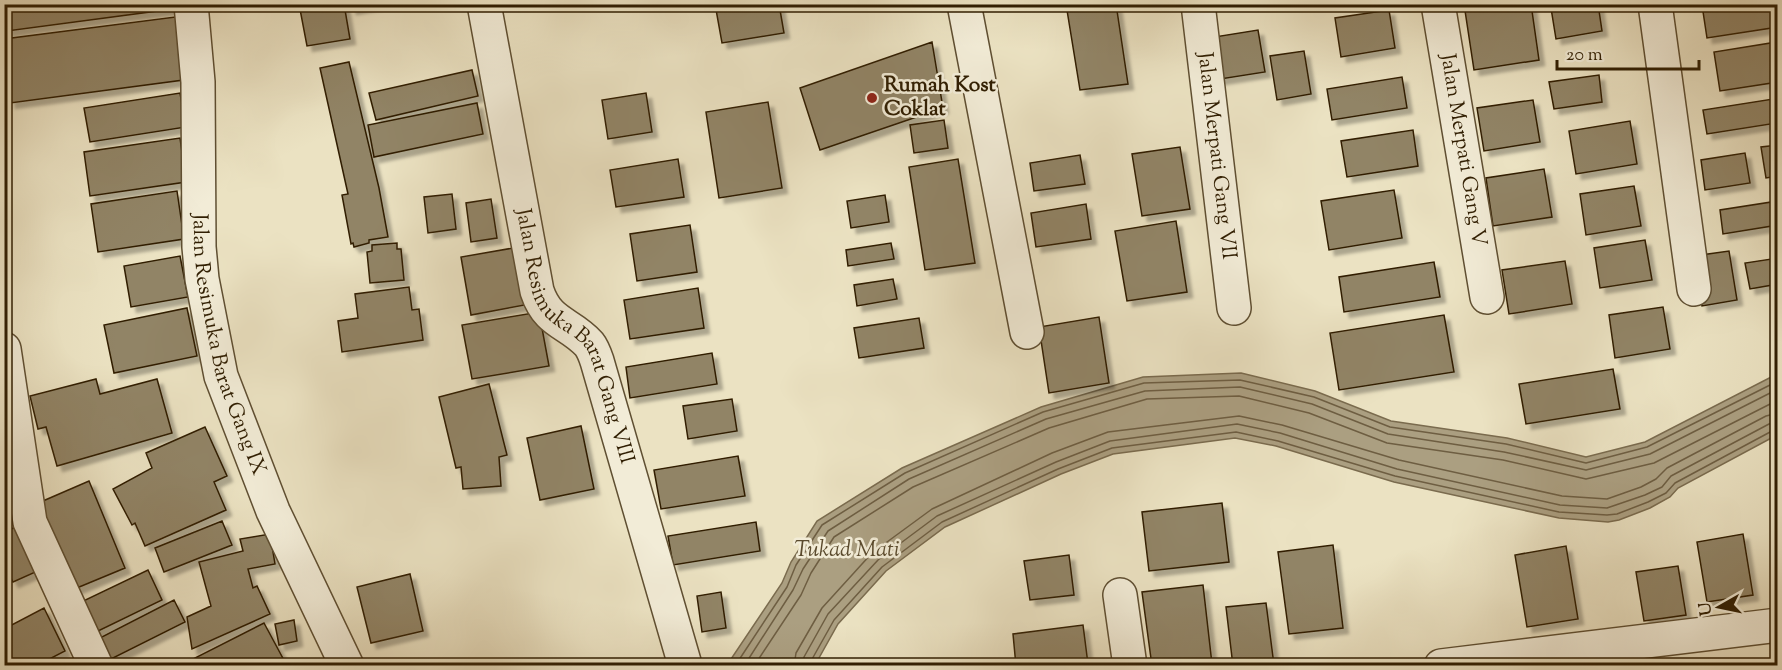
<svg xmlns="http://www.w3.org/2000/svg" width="1782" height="670" viewBox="0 0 1782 670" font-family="'Sorts Mill Goudy',serif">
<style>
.water{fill:#ab9f81;stroke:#7a6b4e;stroke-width:1.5}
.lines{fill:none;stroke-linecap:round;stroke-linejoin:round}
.shore{stroke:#6e5e42;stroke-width:1.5}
.building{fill:#918466;stroke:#301e02;stroke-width:1.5;filter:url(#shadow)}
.minor-casing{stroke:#5f4f32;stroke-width:36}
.minor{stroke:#f2ecd7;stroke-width:33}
.poi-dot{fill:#8f2418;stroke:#f2ecd7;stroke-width:2}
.labels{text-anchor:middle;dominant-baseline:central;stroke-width:5;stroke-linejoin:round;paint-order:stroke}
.poi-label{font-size:21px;font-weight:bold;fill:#301e02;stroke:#f2ecd7;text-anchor:start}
.street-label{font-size:21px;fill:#301e02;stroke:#f2ecd7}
.water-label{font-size:22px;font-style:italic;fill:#5b4b2e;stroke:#f2ecd7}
</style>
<defs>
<filter id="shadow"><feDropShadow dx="5.5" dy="5.5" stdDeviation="1.5" flood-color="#0004"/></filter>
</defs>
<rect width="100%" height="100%" fill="#ebe2c2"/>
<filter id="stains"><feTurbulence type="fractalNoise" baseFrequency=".00333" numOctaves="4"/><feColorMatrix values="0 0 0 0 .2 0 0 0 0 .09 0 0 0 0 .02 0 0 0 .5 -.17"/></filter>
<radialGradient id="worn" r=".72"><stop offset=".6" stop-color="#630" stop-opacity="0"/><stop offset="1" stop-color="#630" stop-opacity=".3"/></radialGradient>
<path class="water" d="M1241,373L1315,391L1391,421L1507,438L1586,457L1645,442L1777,374V435L1678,488L1670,497L1650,508L1619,520L1608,522L1559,518L1394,482L1276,446L1235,438L1113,454L1061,474L945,527L886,571L838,624L815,665H727L782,583L791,562L817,521L902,468L1041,407L1143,377Z"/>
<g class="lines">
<path class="shore" d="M735,666L787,587L796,565L822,525L905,473L1043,412L1144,383L1240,380L1314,397L1390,427L1506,444L1586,463L1647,447L1778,381
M744,666L793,590L803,569L828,531L909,479L1046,419L1145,391L1240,387L1312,404L1388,434L1504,452L1586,470L1650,454L1778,389
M754,666L801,595L811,573L834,537L913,487L1049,428L1147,399L1239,396L1309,413L1387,443L1503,460L1586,479L1654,463L1778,400
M794,666L796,653L822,608L872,553L932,509L1052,453L1108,432L1239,416L1282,425L1399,460L1562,496L1607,499L1641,487L1656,479L1667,468L1766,416L1778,413
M803,666L804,657L828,614L878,560L937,516L1056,462L1110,441L1237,424L1280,433L1397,469L1560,505L1607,508L1645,495L1662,487L1671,476L1769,424L1778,422
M810,666L811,661L834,620L882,567L942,522L1058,469L1112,448L1236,432L1278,441L1395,476L1559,512L1607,515L1617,514L1648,502L1666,493L1675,483L1772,431L1778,430"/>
</g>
<path class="building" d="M4,4H180V8L7,31Z
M299,4H344L350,39L307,46Z
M350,4H377L351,9Z
M715,4H779L784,33L722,43Z
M1066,4H1116L1128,84L1080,90Z
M1464,4H1531L1539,60L1474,70Z
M1572,4H1598L1602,31L1556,39L1551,8Z
M1778,4V27L1707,38L1702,5Z
M1389,10L1395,48L1341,57L1335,18Z
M183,16L191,79L10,103L4,59V39Z
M1258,30L1265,72L1214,80L1208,38Z
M932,42L943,108L820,150L800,88Z
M1777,42L1778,82L1720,91L1714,52Z
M1304,51L1311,94L1277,100L1270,56Z
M349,62L379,188L388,237L369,240V243L354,247L353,243L351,244L342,195L348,194L320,68Z
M472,70L478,96L376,120L369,93Z
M1599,75L1602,102L1554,109L1549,82Z
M1402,77L1407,108L1332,120L1327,89Z
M180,93L186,127L90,142L84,108Z
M646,93L652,132L608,139L602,100Z
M1773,99L1777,123L1707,134L1703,110Z
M1533,100L1540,142L1484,151L1477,108Z
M768,102L782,188L719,198L706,112Z
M477,103L483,134L374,157L368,125Z
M944,120L948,148L914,153L910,125Z
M1630,121L1637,164L1576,174L1569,131Z
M1413,130L1418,166L1347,177L1341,141Z
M180,138L186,182L90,196L84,152Z
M1778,145V176L1766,178L1761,147Z
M1180,147L1190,209L1142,216L1132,154Z
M1745,153L1750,183L1705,190L1701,160Z
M1080,155L1085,184L1034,191L1030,163Z
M678,159L684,197L616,207L610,170Z
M958,159L975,263L925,270L909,167Z
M1544,169L1552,217L1493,226L1486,178Z
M1634,186L1641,226L1586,235L1580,194Z
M1394,190L1402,238L1329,250L1321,201Z
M177,191L184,239L98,252L91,204Z
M452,194L456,229L428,233L424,197Z
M885,195L889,222L851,228L847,201Z
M491,199L497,238L471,242L466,203Z
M1778,201V225L1723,234L1720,210Z
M1086,204L1091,239L1036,247L1031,213Z
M1176,221L1187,292L1127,301L1115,231Z
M690,225L697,272L637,281L630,234Z
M1645,240L1652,280L1600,288L1594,248Z
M397,243V249H401L404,280L370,283L367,252L372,251V245Z
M891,243L894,259L848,266L846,250Z
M519,247L530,304L471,315L461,257Z
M1729,251L1737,300L1702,306L1694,256Z
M180,256L188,297L131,307L124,266Z
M1778,258V284L1750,289L1745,263Z
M1565,261L1572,304L1509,314L1502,270Z
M1434,262L1440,297L1344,312L1339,277Z
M893,279L897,299L857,306L854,285Z
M409,287L412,310L419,309L423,340L342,352L338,321L358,318L355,294Z
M698,288L704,328L630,339L624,300Z
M1778,304V331L1775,332L1771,305Z
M1663,307L1670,349L1615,358L1609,315Z
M187,308L197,356L114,373L104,325Z
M539,312L549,366L472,379L462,325Z
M1444,315L1454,372L1339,390L1330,333Z
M1099,317L1109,383L1049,393L1039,327Z
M919,318L924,348L859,358L854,328Z
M712,353L717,384L630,398L626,367Z
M1613,369L1620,409L1526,424L1519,384Z
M96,379L100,394L157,379L172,433L57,466L46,427L38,429L30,396Z
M489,384L507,455L499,457L501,486L463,489L461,467L456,468L439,397Z
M732,399L737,431L688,439L683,406Z
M581,426L594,489L540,500L527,438Z
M205,427L227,476L214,482L226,510L145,546L135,523L132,525L113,489L152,468L146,453Z
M738,456L745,496L661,509L654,470Z
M89,481L125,568L72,590L36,504Z
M1222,503L1229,562L1149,571L1142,512Z
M222,521L232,545L164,572L155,548Z
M756,522L760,551L673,565L668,536Z
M18,526L40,570L13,582L4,565V532Z
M270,534L275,564L248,569L253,588L257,586L270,614L192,649L187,617L211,606L199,562L243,551L240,539Z
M1743,534L1753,595L1707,602L1697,542Z
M1333,545L1343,628L1289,634L1278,552Z
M1566,546L1578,619L1527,627L1515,555Z
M1069,555L1074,595L1030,600L1024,561Z
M1678,566L1686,615L1644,621L1636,572Z
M148,570L162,600L94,633L79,603Z
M410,574L423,631L371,643L357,587Z
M1203,585L1212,664L1152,666L1142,592Z
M721,592L726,628L702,632L697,596Z
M174,600L185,622L105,662L94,641Z
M1266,603L1274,665L1233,666L1226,607Z
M44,608L65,651L36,666H4V617L8,627Z
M294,620L297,641L279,645L275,624Z
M264,623L286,664L197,666L193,659Z
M1083,625L1088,664L1016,666L1013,634Z
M939,659V666L886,665Z"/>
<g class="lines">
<g class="minor-casing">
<g id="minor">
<path id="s1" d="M191,4L198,82L199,247L202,279L221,376L273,511L347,666"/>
<path id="s2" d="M484,4L537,291C548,324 569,322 589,344C593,349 595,355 597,361L685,665"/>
<path d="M964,4L1027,332"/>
<path id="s3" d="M1198,4L1234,308"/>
<path id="s4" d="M1438,4L1487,297"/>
<path d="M1655,4L1694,289"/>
<path d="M4,349L30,522L96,666"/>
<path d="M1120,595L1130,666"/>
<path d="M1441,666L1778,625"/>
</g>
</g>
<use href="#minor" class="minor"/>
</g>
<circle class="poi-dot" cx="872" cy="98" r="6"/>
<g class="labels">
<g class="poi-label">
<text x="884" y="86">Rumah Kost<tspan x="884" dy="24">Coklat</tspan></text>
</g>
<g class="street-label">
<text stroke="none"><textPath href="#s4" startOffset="148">Jalan Merpati Gang V</textPath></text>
<text stroke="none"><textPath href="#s3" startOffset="153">Jalan Merpati Gang VII</textPath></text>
<text stroke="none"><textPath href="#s2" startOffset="351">Jalan Resimuka Barat Gang VIII</textPath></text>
<text stroke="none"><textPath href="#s1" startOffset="345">Jalan Resimuka Barat Gang IX</textPath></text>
</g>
<g class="water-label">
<text x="847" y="551">Tukad Mati</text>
</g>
</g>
<rect width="1782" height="670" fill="none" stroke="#ebe2c2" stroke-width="24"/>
<rect x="6" y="6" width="1770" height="658" fill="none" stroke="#301e02" stroke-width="3"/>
<rect x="12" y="12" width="1758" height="646" fill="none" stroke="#301e02" stroke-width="1.5"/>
<g transform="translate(1719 607) rotate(261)" stroke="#f2ecd7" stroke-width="4.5" paint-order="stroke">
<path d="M0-4.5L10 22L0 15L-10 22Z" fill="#301e02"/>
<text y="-9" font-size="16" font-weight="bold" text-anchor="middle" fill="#301e02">U</text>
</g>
<path d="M1557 60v9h142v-9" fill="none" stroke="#301e02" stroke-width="3"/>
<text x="1566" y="60" font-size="18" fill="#301e02" stroke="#f2ecd7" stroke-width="4.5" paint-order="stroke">20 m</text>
<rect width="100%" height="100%" filter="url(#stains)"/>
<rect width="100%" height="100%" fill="url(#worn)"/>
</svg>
